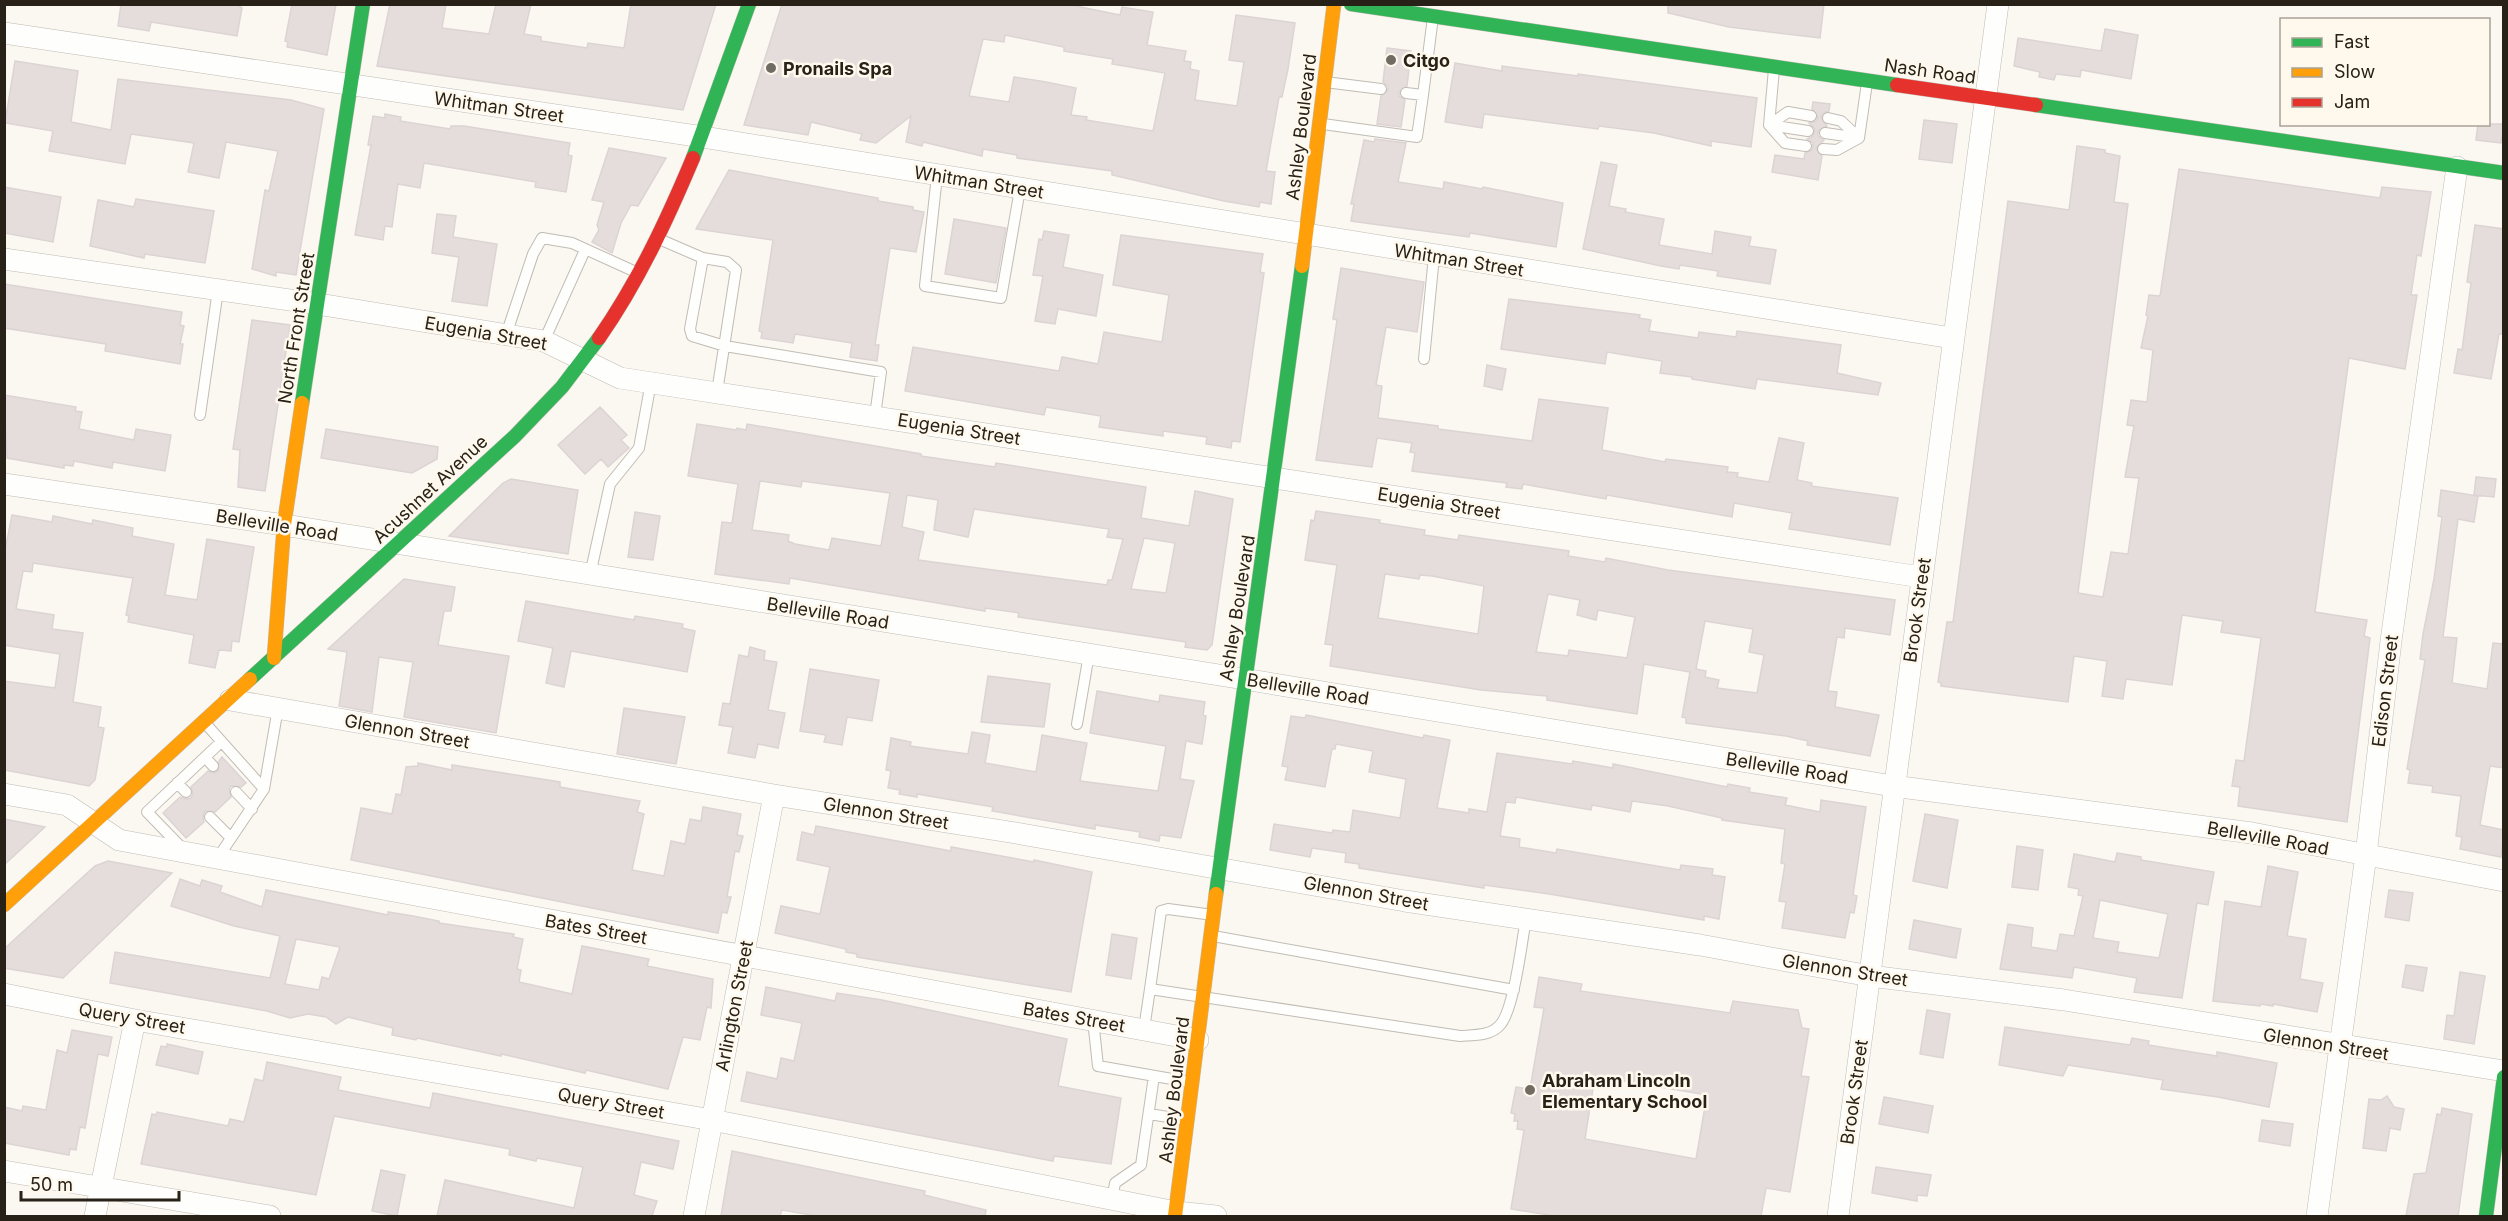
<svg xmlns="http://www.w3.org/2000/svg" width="2508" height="1221" viewBox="0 0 2508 1221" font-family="Inter,sans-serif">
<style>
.building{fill:#e5dddb;stroke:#dcd4d4;stroke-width:1.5;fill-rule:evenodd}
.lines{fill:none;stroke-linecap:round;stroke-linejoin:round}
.lane-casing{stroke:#c1bcb4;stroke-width:12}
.street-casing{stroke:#c1bcb4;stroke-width:22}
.fast-casing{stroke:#c1bcb4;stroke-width:15}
.slow-casing{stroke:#c1bcb4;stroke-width:15}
.jam-casing{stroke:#c1bcb4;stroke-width:15}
.lane{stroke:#fefefd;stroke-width:10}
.street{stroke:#fefefd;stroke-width:21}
.fast{stroke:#30b455;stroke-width:14}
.slow{stroke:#ff9f0a;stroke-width:14}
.jam{stroke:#e5322d;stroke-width:14}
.poi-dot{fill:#716c63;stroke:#fff8ed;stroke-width:2}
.labels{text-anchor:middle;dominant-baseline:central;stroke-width:5;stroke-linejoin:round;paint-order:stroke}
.poi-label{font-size:18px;font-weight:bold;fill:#272117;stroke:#fff8ed;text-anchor:start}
.street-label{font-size:18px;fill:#272117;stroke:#fff8ed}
</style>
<rect width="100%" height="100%" fill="#fbf7f1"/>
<path class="building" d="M121,4H235L242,8L237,36L151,22L149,31L118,26Z
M292,4H336L327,55L287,47L288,42L285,41Z
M390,4H446L442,28L489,34L496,4H531L524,34L541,37V41L587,48L588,43L624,48L631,4H716L683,110L377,66Z
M782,4H1066L1120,15L1122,7L1153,12L1147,45L1186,51L1184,61L1191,62L1190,69L1199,71L1195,100L1237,106L1244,62L1229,60L1236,15L1295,23L1288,69L1282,97H1279L1266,171L1275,172L1271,204L1260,202L1259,207L1224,201L1112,175V171L1017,158V155L983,149L982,156L923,142L922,146L906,142L911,116L876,143L860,140L862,134L811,122L808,135L744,125ZM1005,35L1064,47V51L1113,59L1112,64L1165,73L1153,131L1086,120L1087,117L1071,115L1076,88L1046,82L1014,77L1009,102L969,96L983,39L1004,42Z
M1668,4H1824L1820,38L1729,27L1668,13Z
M2105,29L2138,35L2131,79L2081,70L2080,77L2056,74L2054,80L2039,77L2040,72L2014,66L2018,38L2101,51Z
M1387,48L1411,51L1407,86L1399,92V96L1405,100L1401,127L1377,124L1381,96L1388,90V86L1383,82Z
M15,61L78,71L71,122L111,130L118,79L291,100L324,109L296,275L276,272V276L252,269L265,190L269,191L278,151L226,142L219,178L188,172L194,143L131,134L125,164L49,151L53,131L5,123Z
M1455,63L1502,71V66L1578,76V74L1757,98L1751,147L1711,141V146L1654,133L1599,126L1598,129L1484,114L1482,128L1445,122Z
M1813,102L1830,104L1829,111L1823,113L1821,117L1827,126L1818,131V136L1824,140L1816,148L1822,156L1818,180L1772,172L1775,155L1804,159L1805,153L1812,150L1813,143L1807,139L1813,136L1815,129L1809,123L1816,121L1818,117L1812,109Z
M385,114L401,117L400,121L450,129L451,126H464L570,143L568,155L572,156L566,192L535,187L536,182L424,163L420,188L398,184L392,227L385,226L383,240L355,235L371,145H368L373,116L385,118Z
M1924,120L1957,124L1952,163L1919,159Z
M2478,124H2504L2501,143L2476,140Z
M1375,139L1406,143L1398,182L1443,189L1444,182L1482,189L1483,187L1563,203L1556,247L1470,233L1469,237L1351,221L1354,204H1351L1364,140L1374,142Z
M2077,146L2105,150V153L2120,156L2114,202L2128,204L2078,593L2103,597L2111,552L2128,554L2139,478L2125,477L2134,426L2127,425L2131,400L2147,402L2153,350L2141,348L2148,316L2146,315L2149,295L2160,296L2179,169L2380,198L2382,187L2431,192L2421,256L2417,255L2411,295H2417L2405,369L2349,358L2315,612L2367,620L2364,636L2370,638L2347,822L2238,806L2240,787L2232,786L2236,760L2244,761L2261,638L2221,632L2223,621L2182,615L2172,685L2126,679L2123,699L2102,696L2107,661L2074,656L2068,702L1941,686V683L1938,682L1947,622H1953L2008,201L2069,210Z
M609,148L666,158L638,206L631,205L621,223L612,253L592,242L599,230L597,225L604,202L592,200Z
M1601,162L1617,165L1609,206L1626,209L1625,212L1664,219L1659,245L1712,254L1715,231L1751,237L1749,246L1776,250L1770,284L1717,276L1718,271L1680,265L1679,269L1661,266L1583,249Z
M729,170L878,198V201L913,207V210L924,212L916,252L890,248L875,345H879L877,361L850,357L852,343L795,334L793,343L761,338L762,332L759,331L773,240L696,229Z
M4,187L61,197L53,242L4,233Z
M136,199L214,211L205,263L145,254L144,258L90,246L98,200L134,207Z
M437,214L456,216L453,237L497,244L487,306L452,301L459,257L432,253Z
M954,219L1006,228L996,283L945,274Z
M2475,225L2504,229V334H2499L2491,379L2454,373L2458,349L2462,350L2471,283L2467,282Z
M1044,231L1069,235L1063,267L1103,275L1096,316L1058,309L1055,324L1035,321L1043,276L1033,275L1039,239L1042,240Z
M1121,235L1263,254L1260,272L1264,273L1240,442L1232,441L1231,448L1206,444L1207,437L1163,431V436L1099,427L1101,416L1046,407L1044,415L905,391L913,347L1059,371L1062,357L1098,364L1104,332L1162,342L1169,295L1113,285Z
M1341,268L1424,282L1417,332L1386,327L1376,385L1382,386L1378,418L1438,426V429L1532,441L1539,399L1608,408L1602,450L1665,462L1666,459L1728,467L1727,472L1738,473L1737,477L1769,482L1779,438L1804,443L1797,480L1812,483L1811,486L1898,498L1890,545L1789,529L1792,513L1734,503L1732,517L1607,495L1606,499L1523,484L1522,489L1506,487L1507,483L1412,471L1415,453L1410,452L1412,443L1377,438L1372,467L1316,460L1337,320L1333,319Z
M4,284L182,312L180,325L184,326L180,344H183L180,364L105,351L106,344L4,328Z
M1509,299L1640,315L1639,318L1651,320L1649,331L1698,338L1699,332L1736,337L1737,331L1841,345L1837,373L1881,383L1878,395L1757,379L1755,389L1692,379V377L1660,373L1662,361L1607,352L1605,364L1501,349Z
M252,320L290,325L265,491L238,487L240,450L233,449Z
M1487,365L1506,369L1502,390L1484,386Z
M4,395L76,407L75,411L82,412L79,429L134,440L136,429L171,435L165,471L113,462L112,468L74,461L73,466L64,465V468L7,458Z
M600,407L627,435L621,440L629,448L608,467L601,459L585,474L558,445Z
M697,424L736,430L737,428L746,430L747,424L921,454V456L995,467L996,463L1146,487L1141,518L1189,526L1195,491L1233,499L1212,645L1207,650L1185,647L1186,642L1018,617L1019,613L985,608V611L790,578L789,584L715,574L722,522L732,523L738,484L688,476ZM760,481L801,487L802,481L890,493L881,546L832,538L829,550L795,544L788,541L789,535L752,530ZM907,495L938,500L934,530L968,537L974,509L1109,529L1107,537L1123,539L1112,580H1108L1107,585L918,560L924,532L902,527ZM1144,538L1175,543L1166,593L1131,589Z
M326,429L438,447L437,459L412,473L321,458Z
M2476,477L2496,479L2494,497L2474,495Z
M511,479L578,490L568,554L449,536L503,483Z
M2441,490L2478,496L2474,522L2458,519L2443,637L2457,638L2452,683L2487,689L2493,643L2504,644V768L2490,766L2480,825L2504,830L2501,857L2460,849L2462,837L2456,836L2461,796L2432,792L2433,786L2408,783L2410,770L2407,769L2425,660L2420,659L2423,634L2434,579L2442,517L2438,516Z
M1316,511L1380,520L1379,523L1425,530L1424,535L1458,540L1459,535L1569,551L1568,556L1605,562L1606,558L1668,570L1895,600L1890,635L1845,628L1844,638L1837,637L1828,691L1837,692L1835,707L1879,715L1870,756L1807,745L1808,741L1786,736L1686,723V718L1682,717L1690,672L1644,664L1637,714L1547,700V696L1481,690L1330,666L1333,645L1325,644L1337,565L1305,560L1311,520L1314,521ZM1385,574L1419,579L1420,575L1432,576L1484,586L1478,634L1378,618ZM1548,594L1580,600L1577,615L1596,620L1598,610L1635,617L1627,658L1569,650L1568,656L1536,652ZM1705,621L1753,629L1749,652L1764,655L1757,693L1717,688L1719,680L1705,677L1706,671L1696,669Z
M635,512L660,516L653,560L628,557Z
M12,515L52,522L53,516L92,524L93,520L133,528L132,536L174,544L165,595L197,600L207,539L254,547L239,642L232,641L231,651L219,650L215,668L189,663L194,635L128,622L129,616L126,615L133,578L33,563L32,572L23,571L16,609L54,615L52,629L83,633L73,702L101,707L98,727L104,728L95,780L89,786L4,770V681L55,688L60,654L4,645V555Z
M404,579L455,587L451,611H444L438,645L509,656L496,733L404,717L413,662L379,657L372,712L339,706L347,652L328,649Z
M526,601L634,620L635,616L683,624L682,628L695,631L687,672L571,651L564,687L546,683L553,648L518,641Z
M750,647L765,651L764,660L777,662L768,710L785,713L778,748L758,744L755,758L728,753L733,727L719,725L723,703L730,704L739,655L748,657Z
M810,669L879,680L872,721L847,717L842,745L824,742L826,735L800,731Z
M988,676L1050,684L1044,727L981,722Z
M1097,691L1159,702L1160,695L1205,702L1203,715L1206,716L1202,744L1186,741L1180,779L1194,781L1181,838L1160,835L1159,841L1139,837L1140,832L1095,825V829L992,811L993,807L917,794V797L899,794L900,790L888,788L891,771L886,770L891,738L911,742L910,746L968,754L972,732L990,735L985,763L1036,772L1042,735L1087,743L1080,781L1158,791L1166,746L1090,733Z
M624,708L685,717L676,764L617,754Z
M1306,715L1423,738L1424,735L1450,740L1437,808L1469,813V809L1487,812L1497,753L1572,764L1573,761L1613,768V764L1727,787L1728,784L1750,788L1749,792L1787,798L1785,805L1820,812L1821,800L1866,807L1853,895L1857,896L1854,913L1850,912L1845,938L1782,928L1786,902L1779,901L1785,864L1781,863L1785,829L1722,820V818L1668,806L1632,801L1630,812L1592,805L1591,810L1516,797L1515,803L1506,802L1500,836L1520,839L1519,847L1556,853L1557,849L1680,870L1681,865L1713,869L1712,875L1725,877L1719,919L1704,916V920L1549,894L1484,885V888L1359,868V864L1345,862L1346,853L1312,848L1310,857L1270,850L1274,824L1332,833L1333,830L1350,832L1353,810L1400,818L1406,779L1369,772L1373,751L1336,744L1335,749H1332L1325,787L1285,780L1288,767L1282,766L1291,716L1305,718Z
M222,757L246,783L241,787L231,786L229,790L231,797L215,812L205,811L203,816L204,822L186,838L163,813L180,797L185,799L191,798L193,793L191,787L208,771L214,773L218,771L219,761Z
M418,763L452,770V765L560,782V787L640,801L637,812L644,814L632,870L664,876L671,841L685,844L690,819L701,821L703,807L741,814L737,835L743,836L739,852L735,851L727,897H731L727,913L722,912L718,933L351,860L361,808L392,814L396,794L401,795L406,767L418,766Z
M1925,814L1958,820L1947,888L1913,881Z
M4,819L45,827L4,865Z
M816,826L951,851V847L1034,862V860L1092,872L1071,992L857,957V954L846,952V949L775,933L781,906L820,914L830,867L797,860L802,832L814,835Z
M2017,846L2043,850L2038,890L2012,887Z
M2117,853L2141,857V860L2214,872L2208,905L2197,903L2182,998L2134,992L2137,978L2074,967L2072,978L2000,969L2008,924L2033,928L2031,947L2057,951L2060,934L2074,936L2083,896L2078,895L2079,889L2068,887L2074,854L2115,862ZM2100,900L2168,914L2159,958L2117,952L2119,942L2093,938Z
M108,861L172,873L63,978L4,968V949L95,866Z
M2268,866L2298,872L2287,936L2306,939L2300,979L2323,983L2317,1012L2273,1004V1006L2261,1004L2260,1006L2213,1001L2225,901L2261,907Z
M180,879L200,886L202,880L222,886L220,892L262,907L266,890L388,915V912L413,916L439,921V923L514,934L513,937L523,939L517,969L521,970L519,982L572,994L582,946L649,959L647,966L713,979L711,1008L707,1007L700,1040L683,1037L668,1089L586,1070L585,1073L501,1054V1056L417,1038L416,1040L392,1035L393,1028L348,1017L336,1024L326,1017L308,1014L290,1018L267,1011L110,983L115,952L270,978L280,936L234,926L171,906ZM296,939L340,947L329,979L322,977L319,990L285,984Z
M2389,890L2413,893L2409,921L2385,917Z
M1914,920L1961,929L1956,958L1909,949Z
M1112,934L1137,938L1131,979L1106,975Z
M2406,965L2427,968L2423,991L2402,987Z
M2460,972L2485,976L2474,1044L2444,1039L2447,1015L2454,1016Z
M1539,977L1582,984L1580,991L1730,1013L1733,1001L1798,1010L1802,1028L1809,1029L1801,1076L1809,1077L1790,1192L1766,1188L1761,1216H1555L1511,1209L1524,1130L1517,1129L1518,1121H1514L1515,1114L1511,1113L1516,1087L1530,1089L1544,1008L1534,1007ZM1595,1076L1707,1095L1696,1159L1585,1139Z
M766,987L835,1001L837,993L882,1000L1067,1039L1058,1086L1121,1098L1111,1164L1054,1156L1053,1161L741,1101L747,1072L777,1079L781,1058L794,1061L802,1023L761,1015Z
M1927,1010L1950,1014L1943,1058L1920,1054Z
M2005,1027L2130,1045L2132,1038L2149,1041L2148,1045L2217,1056V1052L2277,1063L2269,1107L2218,1097L2161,1089L2163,1080L2126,1074L2068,1065L2063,1076L2057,1075L1999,1065Z
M72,1030L112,1037L108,1056L98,1054L85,1128L80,1127L76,1150L70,1149L69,1155L4,1143V1107L22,1111L23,1106L46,1110L57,1050L67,1053Z
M167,1044L203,1052L198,1074L156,1065L161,1046L167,1047Z
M267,1062L341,1077L338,1090L430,1108L433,1093L679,1141L673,1169L641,1162L634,1195L657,1201L652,1216H437L445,1180L574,1208L583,1167L537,1158L536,1161L509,1155L510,1149L334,1116L316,1195L141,1164L152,1114L156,1115L157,1112L228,1126L230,1119L244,1122L255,1079L263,1081Z
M2387,1096L2394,1107L2404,1109L2400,1130L2390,1128L2386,1151L2363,1148L2369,1099L2381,1100Z
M1884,1097L1933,1106L1928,1133L1879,1124Z
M2442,1108L2472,1114L2458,1216H2406L2414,1174L2426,1173L2437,1114L2441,1115Z
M2262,1120L2293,1124L2290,1146L2259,1141Z
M732,1151L925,1191L924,1195L986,1210L985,1216H817L782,1210L780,1216H721Z
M1876,1167L1931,1175L1927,1196L1917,1195V1201L1872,1193Z
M381,1170L405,1175L397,1216L372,1211Z"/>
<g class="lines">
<g class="lane-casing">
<path id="lane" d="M1774,69L1769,125L1808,131
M1325,82L1381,89
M1406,93L1423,95L1433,17
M1323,124L1417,137L1423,95
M1825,133L1859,138L1867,83
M1806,146L1785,143L1769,125L1788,112L1811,116
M1823,149L1837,150L1859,138L1841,121L1828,118
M937,176L925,286L1001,298L1020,189
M659,239L703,258L690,329L692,336L725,346L881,372L875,416
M703,258L727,262L736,270L717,392
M506,335L533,254L542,238L572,243L638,273
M544,341L585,250
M1424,359L1434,256
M200,415L218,290
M590,575L610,484L639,448L651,382
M205,723L264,789
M1077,724L1089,654
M205,757L213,766
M177,783L186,792
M236,792L252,809
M210,817L231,838
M182,848L147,812L221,742
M217,859L264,789L278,708
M1213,915L1168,909L1161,911L1150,989L1460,1036C1473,1035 1491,1036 1500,1025C1514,1010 1522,941 1526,918
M1213,936L1514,990
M1093,1020L1098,1066L1189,1082
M1144,1029L1150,989
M1149,1114L1187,1120
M1112,1200L1115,1183L1141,1165L1154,1076"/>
</g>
<g class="street-casing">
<path id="street" d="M4,33L703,137L1952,338
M4,259L318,304L544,341L620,378L1921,577
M4,484L284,525L1244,679L1893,786L2252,833L2504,881
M230,700L774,795L1016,833L1405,901L1700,945L1870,976L2064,1000L2504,1071
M4,794L67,805L119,840L1198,1040
M4,994L135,1020L712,1120L1176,1212L1216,1216
M4,1171L270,1216
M95,1216L135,1020
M694,1216L774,795
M1838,1216L1998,4
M2317,1216L2366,855L2391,641L2457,167"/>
</g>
<g class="fast-casing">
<path id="fast" d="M1351,4L1897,85
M2036,105L2504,173
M693,158L749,4
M302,403L363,4
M250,679L515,436L562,387L599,338
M1216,894L1302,266
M2486,1216L2504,1077"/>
</g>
<g class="slow-casing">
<path id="slow" d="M1302,266L1334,4
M274,658L284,525L302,403
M4,905L250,679
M1175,1216L1216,894"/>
</g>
<g class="jam-casing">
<path id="jam" d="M1897,85L2036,105
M599,338C638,282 667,220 693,158"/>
</g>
<use href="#lane" class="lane"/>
<use href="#street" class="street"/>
<use href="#fast" class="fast"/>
<use href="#slow" class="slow"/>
<use href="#jam" class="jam"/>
</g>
<g class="poi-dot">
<circle cx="1391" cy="60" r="6"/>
<circle cx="771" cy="68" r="6"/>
<circle cx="1530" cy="1090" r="6"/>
</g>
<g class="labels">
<g class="poi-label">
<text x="1403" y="60">Citgo</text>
<text x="783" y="68">Pronails Spa</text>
<text x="1542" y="1080">Abraham Lincoln<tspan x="1542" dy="21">Elementary School</tspan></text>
</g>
<g class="street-label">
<text transform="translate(1930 71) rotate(8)">Nash Road</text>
<text transform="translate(499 107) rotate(8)">Whitman Street</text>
<text transform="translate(1301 127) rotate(-83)">Ashley Boulevard</text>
<text transform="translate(979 182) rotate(9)">Whitman Street</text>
<text transform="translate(1459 260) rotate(9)">Whitman Street</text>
<text transform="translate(296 328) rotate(-81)">North Front Street</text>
<text transform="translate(486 333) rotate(10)">Eugenia Street</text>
<text transform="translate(959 429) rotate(9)">Eugenia Street</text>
<text transform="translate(430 489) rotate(-43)">Acushnet Avenue</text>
<text transform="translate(1439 503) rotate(9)">Eugenia Street</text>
<text transform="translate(277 525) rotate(9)">Belleville Road</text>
<text transform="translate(1237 608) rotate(-81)">Ashley Boulevard</text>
<text transform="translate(1917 610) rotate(-82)">Brook Street</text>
<text transform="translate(828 613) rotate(9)">Belleville Road</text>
<text transform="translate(1308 689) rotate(9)">Belleville Road</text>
<text transform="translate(2385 691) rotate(-83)">Edison Street</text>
<text transform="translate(407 731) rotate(10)">Glennon Street</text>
<text transform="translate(1787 768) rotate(9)">Belleville Road</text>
<text transform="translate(886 813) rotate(9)">Glennon Street</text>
<text transform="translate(2268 838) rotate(10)">Belleville Road</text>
<text transform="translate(1366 893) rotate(10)">Glennon Street</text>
<text transform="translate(596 929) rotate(10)">Bates Street</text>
<text transform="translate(1845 970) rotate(9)">Glennon Street</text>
<text transform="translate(734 1006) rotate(-79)">Arlington Street</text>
<text transform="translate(1074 1017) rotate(10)">Bates Street</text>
<text transform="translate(132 1018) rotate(10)">Query Street</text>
<text transform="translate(2326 1044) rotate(9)">Glennon Street</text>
<text transform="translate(1174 1090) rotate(-83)">Ashley Boulevard</text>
<text transform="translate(1854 1092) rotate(-82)">Brook Street</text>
<text transform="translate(611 1103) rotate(10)">Query Street</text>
</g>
</g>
<rect width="2508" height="1221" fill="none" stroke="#272117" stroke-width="12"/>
<rect x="2280" y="18" width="210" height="108" fill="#fff8ed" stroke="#a9a297" stroke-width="1.5"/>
<rect x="2292" y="38" width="30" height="9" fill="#30b455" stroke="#a9a297" stroke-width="1.5"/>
<text x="2334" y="48" font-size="18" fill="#272117">Fast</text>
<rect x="2292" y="68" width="30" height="9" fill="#ff9f0a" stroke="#a9a297" stroke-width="1.5"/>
<text x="2334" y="78" font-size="18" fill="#272117">Slow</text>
<rect x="2292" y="98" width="30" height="9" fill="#e5322d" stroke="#a9a297" stroke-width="1.5"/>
<text x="2334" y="108" font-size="18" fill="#272117">Jam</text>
<path d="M21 1191v9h158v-9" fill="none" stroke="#272117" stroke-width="3"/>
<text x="30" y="1191" font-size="18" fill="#272117" stroke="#fff8ed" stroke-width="4.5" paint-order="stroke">50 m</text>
</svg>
